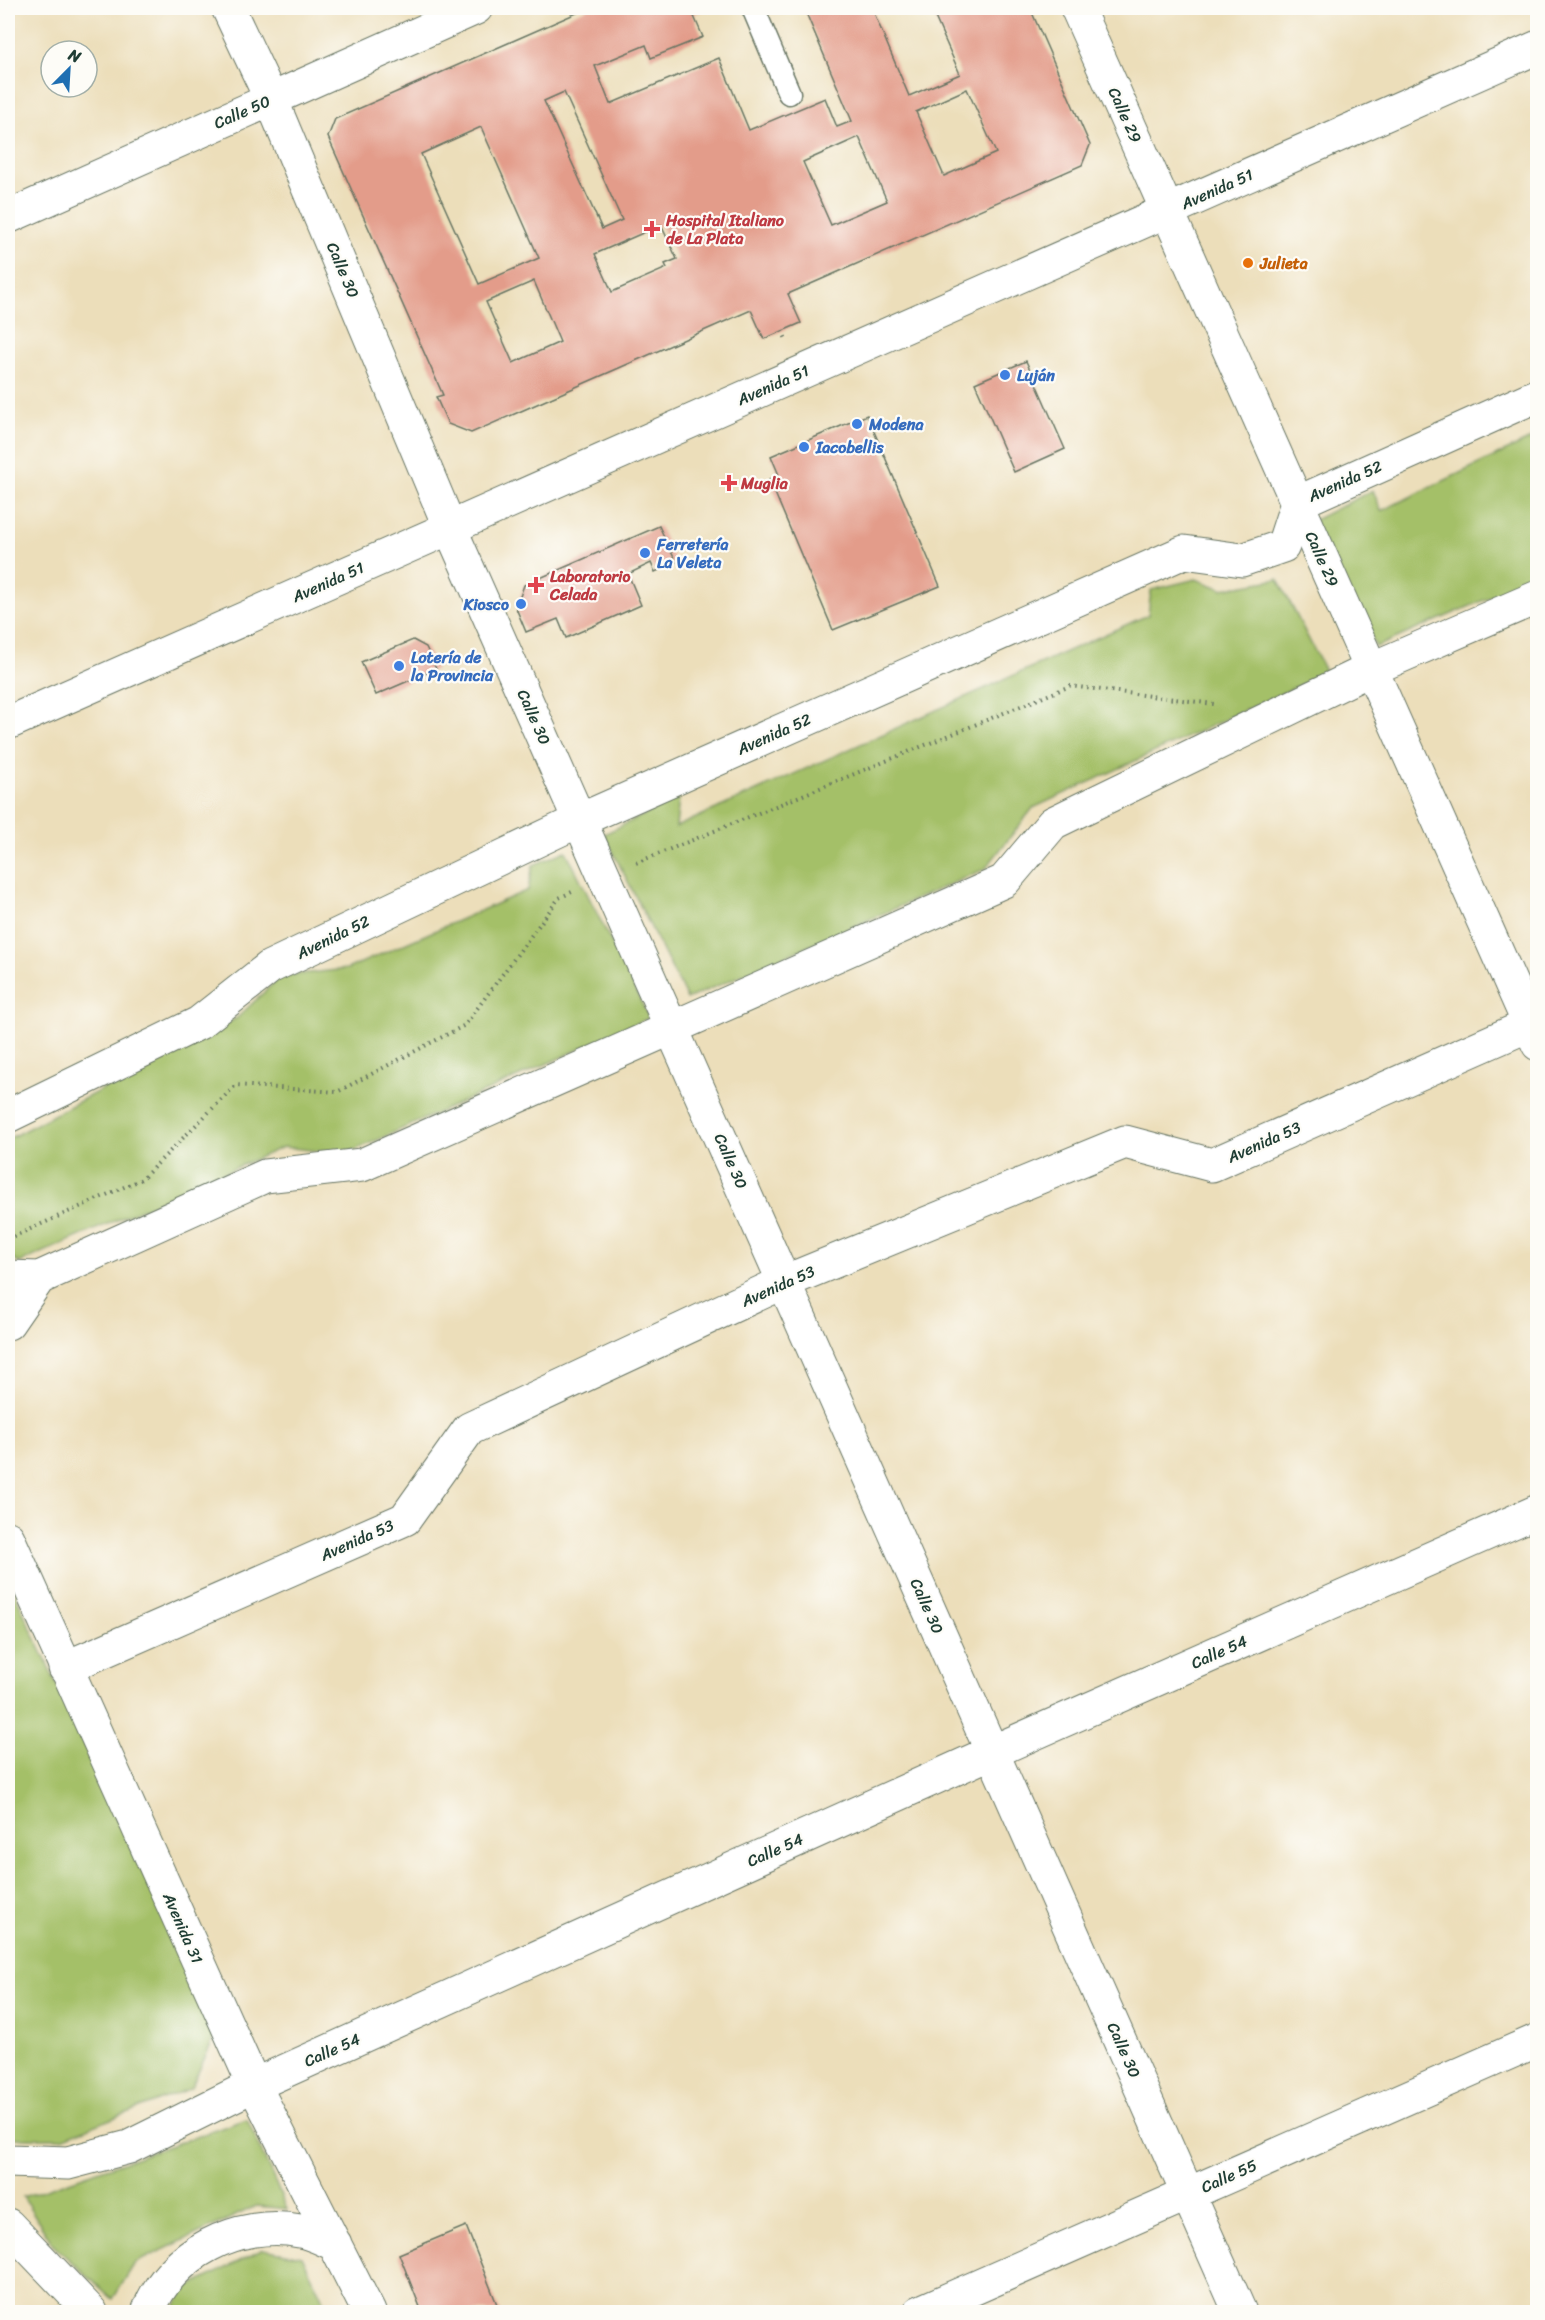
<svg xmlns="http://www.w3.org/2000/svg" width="1545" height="2320" viewBox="0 0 1545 2320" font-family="Sriracha,sans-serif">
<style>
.green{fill:#a4c067;stroke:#627e4e;stroke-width:1.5}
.building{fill:#e39c8a;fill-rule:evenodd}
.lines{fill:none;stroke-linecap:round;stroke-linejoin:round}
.lane-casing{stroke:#677563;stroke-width:25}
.street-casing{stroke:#677563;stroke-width:35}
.secondary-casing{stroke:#677563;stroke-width:35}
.highway-casing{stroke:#677563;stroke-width:35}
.path{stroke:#677563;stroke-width:4;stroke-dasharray:1.5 4.5;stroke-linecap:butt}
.lane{stroke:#fff;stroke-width:22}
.street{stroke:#fff;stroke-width:33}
.secondary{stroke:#fff;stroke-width:33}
.highway{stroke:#fff;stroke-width:33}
.health-dot{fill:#e0444e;stroke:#fdfcf7;stroke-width:2}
.food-dot{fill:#e8710a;stroke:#fdfcf7;stroke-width:2}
.shop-dot{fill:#3f7fe0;stroke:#fdfcf7;stroke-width:2}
.labels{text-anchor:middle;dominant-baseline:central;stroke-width:4.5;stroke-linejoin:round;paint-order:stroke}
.street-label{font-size:16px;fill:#1f3d34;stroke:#fdfcf7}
.health-label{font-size:16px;font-weight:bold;fill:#be3a42;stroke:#fdfcf7;text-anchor:start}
.food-label{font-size:16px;font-weight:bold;fill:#c56008;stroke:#fdfcf7;text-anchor:start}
.shop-label{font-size:16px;font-weight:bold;fill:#366cbe;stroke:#fdfcf7;text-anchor:start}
</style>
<rect width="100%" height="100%" fill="#fdfcf7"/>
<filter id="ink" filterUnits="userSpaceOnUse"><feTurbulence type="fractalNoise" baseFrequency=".0167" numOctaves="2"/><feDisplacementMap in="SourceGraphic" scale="12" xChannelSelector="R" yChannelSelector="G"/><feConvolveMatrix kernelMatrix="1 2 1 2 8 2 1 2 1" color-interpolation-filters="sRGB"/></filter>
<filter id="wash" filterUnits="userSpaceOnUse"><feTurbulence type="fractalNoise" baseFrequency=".008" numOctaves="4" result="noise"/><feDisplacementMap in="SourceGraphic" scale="24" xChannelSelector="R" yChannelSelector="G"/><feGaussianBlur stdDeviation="1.35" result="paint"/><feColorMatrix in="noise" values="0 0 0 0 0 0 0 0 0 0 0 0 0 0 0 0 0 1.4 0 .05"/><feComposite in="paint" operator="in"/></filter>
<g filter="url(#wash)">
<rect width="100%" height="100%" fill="#ecdeba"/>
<path class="green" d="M1537,436V577L1376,647L1312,521L1373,490L1381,511Z
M1196,579L1222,589L1278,579L1326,673L1033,808L985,869L687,999L604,834L679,798L676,827L1148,615L1151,590Z
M566,851L649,1018L346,1154L283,1147L19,1263L8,1254V1139L237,1018L281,976L347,969L528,890L533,865Z
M8,1579L217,2031L191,2088L62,2138H8Z
M247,2119L287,2209L256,2206L135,2263L113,2299L54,2246L23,2197Z
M263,2249L302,2256L329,2312H173L183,2290Z"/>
<g id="blocks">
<path class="building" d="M588,8H710L693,14L703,37L651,58L646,45L595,66L610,104L719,58L749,130L825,98L837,127L852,121L804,8H872L909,96L960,74L931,8H1030L1090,145L1082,165L788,294L801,323L764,339L751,310L471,433L448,424L436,397L443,395L328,137L335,119ZM967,89L996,153L944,176L916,112ZM564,92L622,220L602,229L544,101ZM481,127L539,258L479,284L421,154ZM859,137L887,201L831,225L803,162ZM661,225L677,259L665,264L667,268L612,292L595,254ZM534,281L560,342L513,363L486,302Z
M1026,361L1065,449L1014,472L975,383Z
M867,415L940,586L833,630L769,479L779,475L771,456Z
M659,526L676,562L655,572L651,563L628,574L641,605L566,638L558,619L526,632L516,608L524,585Z
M413,640L426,647L436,669L376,695L361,662Z
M466,2226L500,2312H422L399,2254Z"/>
</g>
</g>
<g filter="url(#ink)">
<use href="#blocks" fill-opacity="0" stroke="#677563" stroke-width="1.5"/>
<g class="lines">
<g class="lane-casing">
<path id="lane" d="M753,8L789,93"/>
</g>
<g class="street-casing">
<path id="street" d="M228,8L271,99L450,528L1240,2312
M1077,8L1538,1044
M8,217L476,8
M65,1668L405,1519L469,1429L784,1282L1125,1142L1212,1165L1538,1021
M8,2161L68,2163L129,2147L254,2085L992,1752L1538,1511
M920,2312L1538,2040"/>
</g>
<g class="secondary-casing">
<path id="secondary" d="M8,723L1538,47
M8,1116L199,1023L270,967L580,820L1184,552L1242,560L1283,546L1297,503L1538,395
M8,1277L39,1278L265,1176L362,1165L1004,881L1053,823L1371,669L1538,597
M8,1323L39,1278"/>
</g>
<g class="highway-casing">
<path id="highway" d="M8,1538L254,2085L369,2312
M8,2225L91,2312
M148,2312C170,2253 239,2219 300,2231C312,2233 324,2240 335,2244"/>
</g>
<path class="path" d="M782,331L787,341
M636,863L1070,686L1214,704
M8,1239L142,1179L236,1085L337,1092L465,1025L559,898L572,892"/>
<use href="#lane" class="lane"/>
<use href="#street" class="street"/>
<use href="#secondary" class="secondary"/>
<use href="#highway" class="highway"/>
</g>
</g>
<g class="health-dot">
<path d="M649 220h6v6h6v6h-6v6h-6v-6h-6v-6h6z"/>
<path d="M726 474h6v6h6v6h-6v6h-6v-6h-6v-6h6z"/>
<path d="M533 576h6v6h6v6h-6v6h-6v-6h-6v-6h6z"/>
</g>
<circle class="food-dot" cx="1248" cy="263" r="6"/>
<g class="shop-dot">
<circle cx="1005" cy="375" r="6"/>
<circle cx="857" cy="424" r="6"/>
<circle cx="804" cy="447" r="6"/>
<circle cx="645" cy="553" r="6"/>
<circle cx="521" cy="604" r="6"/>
<circle cx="399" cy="666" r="6"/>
</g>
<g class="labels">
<g class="street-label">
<text transform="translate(242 112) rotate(-24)">Calle 50</text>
<text transform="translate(1125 115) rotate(66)">Calle 29</text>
<text transform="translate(1217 189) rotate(-24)">Avenida 51</text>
<text transform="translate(343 270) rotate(67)">Calle 30</text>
<text transform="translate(773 385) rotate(-24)">Avenida 51</text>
<text transform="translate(1345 481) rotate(-24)">Avenida 52</text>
<text transform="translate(1322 559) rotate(66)">Calle 29</text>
<text transform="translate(328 582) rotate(-24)">Avenida 51</text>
<text transform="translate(534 717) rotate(66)">Calle 30</text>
<text transform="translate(774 734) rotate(-24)">Avenida 52</text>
<text transform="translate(333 937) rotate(-26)">Avenida 52</text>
<text transform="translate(1264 1142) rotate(-24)">Avenida 53</text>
<text transform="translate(731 1161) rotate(66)">Calle 30</text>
<text transform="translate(778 1286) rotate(-24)">Avenida 53</text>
<text transform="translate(357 1540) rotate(-24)">Avenida 53</text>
<text transform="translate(927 1606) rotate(66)">Calle 30</text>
<text transform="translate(1219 1652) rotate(-24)">Calle 54</text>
<text transform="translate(775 1850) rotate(-24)">Calle 54</text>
<text transform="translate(183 1928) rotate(66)">Avenida 31</text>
<text transform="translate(332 2050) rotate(-24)">Calle 54</text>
<text transform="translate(1124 2050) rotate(66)">Calle 30</text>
<text transform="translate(1229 2176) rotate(-24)">Calle 55</text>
</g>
<g class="health-label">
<text x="666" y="220">Hospital Italiano<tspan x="666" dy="18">de La Plata</tspan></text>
<text x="741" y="483">Muglia</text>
<text x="550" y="576">Laboratorio<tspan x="550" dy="18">Celada</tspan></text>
</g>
<g class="food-label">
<text x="1260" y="263">Julieta</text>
</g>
<g class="shop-label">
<text x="1017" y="375">Luján</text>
<text x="869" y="424">Modena</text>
<text x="816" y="447">Iacobellis</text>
<text x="657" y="544">Ferretería<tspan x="657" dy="18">La Veleta</tspan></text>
<text x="509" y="604" text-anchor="end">Kiosco</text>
<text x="411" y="657">Lotería de<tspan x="411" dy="18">la Provincia</tspan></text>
</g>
</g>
<rect width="1545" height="2320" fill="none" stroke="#fdfcf7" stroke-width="30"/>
<g transform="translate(69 69) rotate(24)"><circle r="28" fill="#fdfcf7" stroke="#a4b0a9" stroke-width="1.5"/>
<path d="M0-4.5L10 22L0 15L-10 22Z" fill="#1f6fb2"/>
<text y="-9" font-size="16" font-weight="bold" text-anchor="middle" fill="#1f3d34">N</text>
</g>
</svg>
